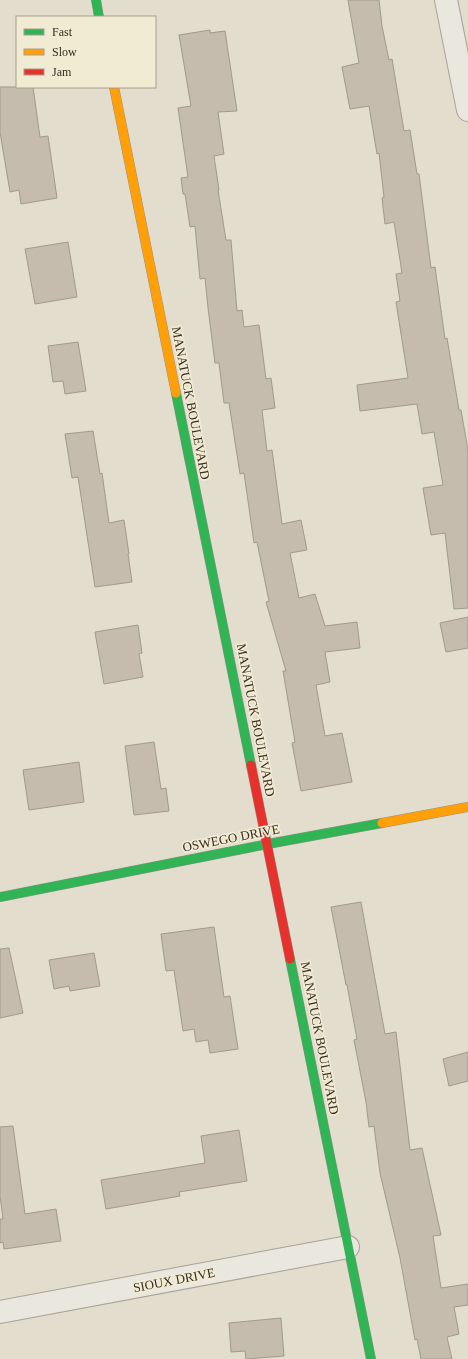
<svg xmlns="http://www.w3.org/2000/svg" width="468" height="1359" viewBox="0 0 468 1359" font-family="Georgia,serif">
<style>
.building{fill:#c5bcae;stroke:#a2998d}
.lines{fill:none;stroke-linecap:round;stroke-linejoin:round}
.street-casing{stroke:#a7a296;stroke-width:24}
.fast-casing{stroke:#979186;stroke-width:10}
.slow-casing{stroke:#979186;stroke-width:10}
.jam-casing{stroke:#979186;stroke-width:10}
.street{stroke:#eae7de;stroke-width:22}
.fast{stroke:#30b455;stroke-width:9}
.slow{stroke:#ff9f0a;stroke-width:9}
.jam{stroke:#e5322d;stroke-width:9}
.labels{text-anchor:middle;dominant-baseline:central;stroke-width:3.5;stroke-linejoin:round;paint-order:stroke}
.street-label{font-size:13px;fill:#352b1f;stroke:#f2ebd4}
</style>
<rect width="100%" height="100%" fill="#e2ddcd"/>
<path class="building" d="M348,0H379L382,26L389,60L392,59L404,131L410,130L417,174H419L431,268L435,267L445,339L447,338L459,410H461L468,450V608L454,609L445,533L431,535L423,488L443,485L434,432L422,434L417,404L360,411L357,385L408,378L396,302L400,301L396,274L402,273L394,222L385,224L382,198L384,197L379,153L377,154L369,106L350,109L342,67L359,63Z
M210,30V33L225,31L237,111L218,112L224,154L214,156L219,190H218L226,240H231L237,311L242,310L244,327L259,325L266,379L271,378L275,408L262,410L267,451L272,450L282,524L301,520L307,550L290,553L299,598L315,594L325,626L357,622L360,648L325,652L330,682L316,685L325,736L342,733L352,782L301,791L292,743L295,742L283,671H286L266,602L269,601L257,542L254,543L244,473L240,474L229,403H224L219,363H215L208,308L205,278L200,279L195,226L190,227L185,194H183L181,178L188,177L178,108L191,106L179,35Z
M0,87H33L40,137L48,136L57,198L21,204L19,190L10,192L0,132Z
M68,242L77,297L35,304L25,249Z
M78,342L86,391L65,394L63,381L53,382L48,346Z
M93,431L100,474L102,473L109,523L124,520L129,554H128L132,582L95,587L78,477L72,478L65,434Z
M468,617V648L446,652L440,623Z
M138,625L142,653L139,654L143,677L104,684L95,632Z
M154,742L161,789L166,788L169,811L134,815L125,746Z
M79,762L84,802L29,810L23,770Z
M361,902L385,1034L396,1032L410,1150L422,1148L441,1235L433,1236L441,1288L468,1284V1305L454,1307L459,1334L447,1337L452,1359H421L417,1339L415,1340L400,1258L380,1173L374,1126L369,1127L366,1102L354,1040L357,1039L347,985H346L331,907Z
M214,927L224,997L230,996L238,1049L210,1053L208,1040L196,1042L194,1029L183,1031L174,970L166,971L161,934Z
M9,948L23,1013L0,1018V949Z
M94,953L100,986L70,991L69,986L54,989L49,960Z
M468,1052V1081L449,1086L443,1059Z
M13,1126L25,1214L56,1209L61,1241L4,1249L3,1242L0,1243V1219H3L0,1196V1127Z
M239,1130L247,1181L179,1192L180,1196L106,1209L101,1180L205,1163L201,1136Z
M281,1318L284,1356L246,1359L245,1351L231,1352L229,1323Z"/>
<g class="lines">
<g class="street-casing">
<path id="street" d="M446,0L468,110
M0,1312L348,1247"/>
</g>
<g class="fast-casing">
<path id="fast" d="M96,0L99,17
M176,393L251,765
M0,897L268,844L382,823
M290,959L371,1359"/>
</g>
<g class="slow-casing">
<path id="slow" d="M114,87L176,393
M382,823L468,807"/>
</g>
<g class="jam-casing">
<path id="jam" d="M251,765L290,959"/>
</g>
<use href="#street" class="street"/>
<use href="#fast" class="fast"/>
<use href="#slow" class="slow"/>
<use href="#jam" class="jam"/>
</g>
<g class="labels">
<g class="street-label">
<text transform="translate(191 403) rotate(79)">MANATUCK BOULEVARD</text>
<text transform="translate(256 720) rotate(79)">MANATUCK BOULEVARD</text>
<text transform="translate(231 838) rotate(-11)">OSWEGO DRIVE</text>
<text transform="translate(320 1038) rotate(79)">MANATUCK BOULEVARD</text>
<text transform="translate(174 1280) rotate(-11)">SIOUX DRIVE</text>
</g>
</g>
<rect x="16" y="16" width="140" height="72" fill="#f2ebd4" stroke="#a69e8c"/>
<rect x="24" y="29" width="20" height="6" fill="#30b455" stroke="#a69e8c"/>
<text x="52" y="36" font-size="12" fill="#352b1f">Fast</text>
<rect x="24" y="49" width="20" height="6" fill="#ff9f0a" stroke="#a69e8c"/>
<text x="52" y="56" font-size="12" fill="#352b1f">Slow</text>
<rect x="24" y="69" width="20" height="6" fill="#e5322d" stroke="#a69e8c"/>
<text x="52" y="76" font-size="12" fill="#352b1f">Jam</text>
</svg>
